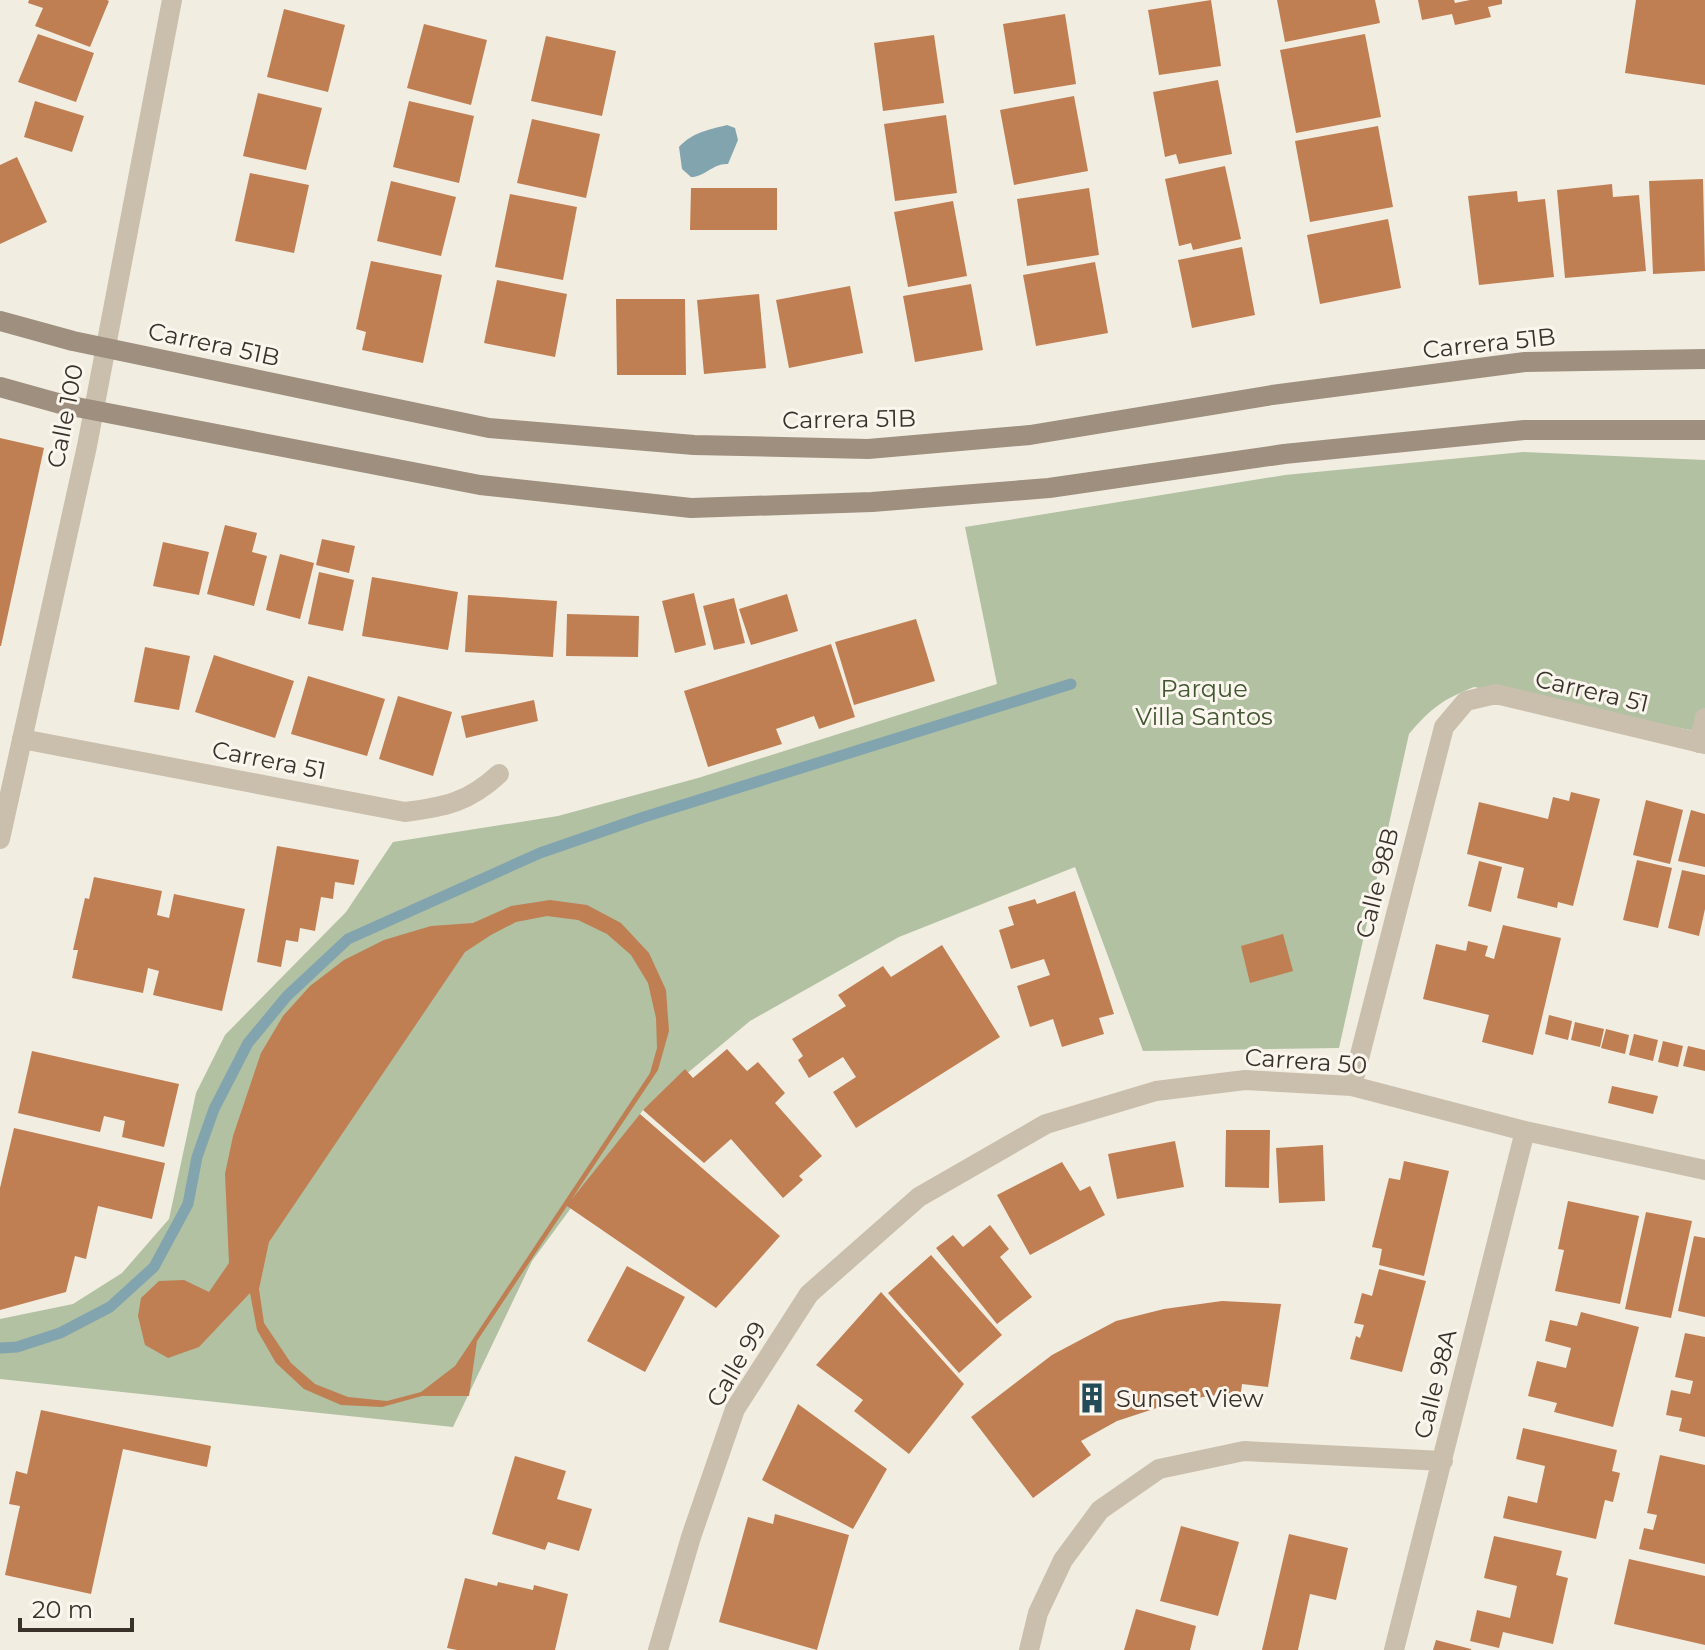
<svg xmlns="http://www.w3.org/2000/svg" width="1705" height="1650" viewBox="0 0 1705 1650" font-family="Montserrat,sans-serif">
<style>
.green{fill:#b1c1a2}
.water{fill:#82a4ae}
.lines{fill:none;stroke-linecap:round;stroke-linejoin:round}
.stream{stroke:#82a4ae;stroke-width:11}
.building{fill:#bf7f53;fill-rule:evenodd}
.service{stroke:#cabfad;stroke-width:20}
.minor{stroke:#cabfad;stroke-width:20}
.tertiary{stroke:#cabfad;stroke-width:20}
.secondary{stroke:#9e8f7f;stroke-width:20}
.labels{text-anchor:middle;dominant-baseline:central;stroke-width:6;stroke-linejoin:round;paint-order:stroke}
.street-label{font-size:24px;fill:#39322b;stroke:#faf6ee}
.park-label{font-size:24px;fill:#425631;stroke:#faf6ee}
.poi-label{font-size:24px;fill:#39322b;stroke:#faf6ee;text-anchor:start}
</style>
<rect width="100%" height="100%" fill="#f2ede1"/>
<path class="green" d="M1523,452L1705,460V733L1474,687C1443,699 1430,709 1409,734L1339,1048L1143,1051L1075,867L899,937L750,1021L643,1110L532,1261L453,1427L0,1379V1319L73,1304L122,1273L169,1219L196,1093L225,1035L346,912L393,842L558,816L698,778L997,684L965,527L1285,475Z"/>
<path class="water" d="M727,125L735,128L738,140L728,164C713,163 705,177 691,177L682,169L679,147C693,132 708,130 727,125Z"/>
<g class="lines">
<path class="stream" d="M0,1348L17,1347L60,1333L110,1307L154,1267L188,1204L197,1157L214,1109L248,1043L287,996L348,939L540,853L644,817L1071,684"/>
</g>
<path class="building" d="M29,0H107L109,1L90,47L35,26L43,8L28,3Z
M1211,0L1221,66L1159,75L1148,10Z
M1277,0H1375L1380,23L1285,42Z
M1418,0H1454L1455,3L1470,0H1502V4L1488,7L1491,17L1455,25L1452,14L1422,20Z
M1636,0H1705V85L1625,73Z
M284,9L345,25L328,92L267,77Z
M1065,14L1076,84L1014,94L1003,24Z
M424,24L487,40L471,105L407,88Z
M38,34L94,53L76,102L18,82Z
M1365,34L1381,117L1296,133L1280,50Z
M934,35L944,103L883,111L874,43Z
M546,36L616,51L602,116L531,101Z
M1218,80L1232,154L1179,164L1176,154L1165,157L1153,92Z
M258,93L322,108L306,170L243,156Z
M1074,96L1088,171L1014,185L1000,110Z
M35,101L84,116L72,152L24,137Z
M409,101L474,116L459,183L393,167Z
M946,115L957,193L895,201L884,124Z
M532,119L600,134L586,198L517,183Z
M1378,126L1393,207L1310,222L1295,141Z
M17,157L47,222L0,244V165Z
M1225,166L1241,239L1193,250L1191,243L1179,246L1165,179Z
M250,173L309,185L294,253L235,241Z
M1703,179L1705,271L1653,274L1649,181Z
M391,181L456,197L441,256L377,241Z
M1612,184L1613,197L1639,195L1646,271L1565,278L1557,190Z
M691,188H777V230H690Z
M1089,188L1099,255L1027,266L1017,199Z
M1517,191L1518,202L1545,199L1554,277L1479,285L1468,196Z
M510,194L577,207L563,280L495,267Z
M953,201L967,276L908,287L894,212Z
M1388,219L1401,288L1320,304L1307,235Z
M1242,247L1255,315L1192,328L1178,260Z
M371,261L442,275L423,363L362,350L366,332L356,329Z
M1095,262L1108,333L1036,346L1023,275Z
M497,280L567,294L555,357L484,343Z
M971,284L983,350L915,362L903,296Z
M850,286L863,353L789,368L776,300Z
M759,294L766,368L704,374L697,300Z
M616,299H685L686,375H617Z
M0,438L44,448L1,646H0Z
M225,525L257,533L252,552L267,556L254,606L207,594Z
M322,539L355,546L349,573L316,565Z
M163,542L209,552L199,595L153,586Z
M280,554L314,563L300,619L266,610Z
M319,572L354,580L343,631L308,624Z
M372,577L458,592L448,650L362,636Z
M694,593L706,645L675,653L662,601Z
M787,594L798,631L751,645L739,609Z
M468,595L557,601L553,657L465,652Z
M734,598L745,643L714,650L703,606Z
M567,614L639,616L638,657L566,656Z
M916,619L935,681L854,705L835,642Z
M831,644L855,717L819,729L814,716L776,729L782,744L708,767L684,691Z
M145,647L190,656L179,710L134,702Z
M214,655L294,681L275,738L195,712Z
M308,676L385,699L367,756L291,734Z
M398,696L452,712L433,776L379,759Z
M534,700L538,721L466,738L461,716Z
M1571,792L1600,799L1573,906L1558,902L1557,908L1517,898L1524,868L1467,854L1479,802L1548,819L1553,797L1569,801Z
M1646,800L1683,810L1670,864L1633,855Z
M1691,810L1705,814V867L1678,861Z
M277,846L359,860L354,885L335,882L333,899L321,897L315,931L300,928L298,942L286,940L281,967L257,962Z
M1637,860L1672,868L1658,928L1623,920Z
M1479,861L1502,867L1491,912L1468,906Z
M1682,870L1705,875V909L1699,936L1668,928Z
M94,877L162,891L157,915L169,918L174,894L245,909L222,1011L153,995L159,971L148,968L143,993L72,978L78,950H73L85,898L89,899Z
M1075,891L1114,1014L1099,1018L1104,1034L1062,1047L1053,1019L1030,1027L1017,986L1050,975L1044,959L1011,969L999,930L1014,925L1008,907L1035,899L1037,904Z
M550,900L587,905L621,923L649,953L666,990L669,1031L658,1070L571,1200L640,1114L780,1236L716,1308L567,1206L477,1341L469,1396H422L382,1407L341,1405L304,1389L276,1363L257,1330L250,1293L199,1347L168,1358L145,1345L138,1316L141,1298L159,1281L184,1280L209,1292L229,1263L225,1174L233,1136L261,1053L283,1016L310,986L344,960L384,940L431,926L473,923L511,906ZM547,916L578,920L607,934L631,955L648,983L656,1018L657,1048L650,1073L455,1366L421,1392L387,1401L348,1397L315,1384L291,1363L264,1323L259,1289L269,1242L465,952L491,935L516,922Z
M1503,925L1561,938L1533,1055L1482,1042L1489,1015L1423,999L1436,944L1466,951L1468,941L1488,946L1485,956L1494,959Z
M1283,934L1293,971L1250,983L1241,946Z
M942,945L1000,1037L856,1128L833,1092L856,1077L843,1057L809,1078L798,1060L803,1056L792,1039L846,1006L838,995L883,966L891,977Z
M1549,1015L1572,1021L1568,1040L1545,1034Z
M1575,1022L1604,1029L1600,1047L1571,1040Z
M1606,1029L1629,1035L1625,1054L1601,1048Z
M1634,1034L1658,1040L1653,1061L1629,1055Z
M1663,1041L1683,1046L1678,1067L1658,1062Z
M1688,1046L1705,1050V1071L1683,1066Z
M727,1049L747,1071L758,1062L785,1093L775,1103L822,1156L799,1176L803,1180L783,1198L731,1139L704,1163L643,1110L685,1069L693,1078Z
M32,1051L179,1084L164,1147L122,1137L125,1121L104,1116L100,1132L18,1113Z
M1612,1086L1658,1096L1653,1114L1608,1103Z
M14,1128L165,1163L152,1219L98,1206L86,1259L75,1256L66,1292L0,1310V1188Z
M1226,1130H1270L1269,1188L1225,1187Z
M1175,1141L1184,1187L1117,1199L1108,1154Z
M1323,1145L1325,1201L1279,1203L1276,1148Z
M1404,1161L1449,1171L1424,1276L1379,1265L1382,1249L1372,1247L1389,1178L1400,1180Z
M1062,1162L1080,1191L1090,1186L1105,1215L1030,1255L997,1195Z
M1568,1201L1639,1216L1620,1304L1555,1291L1564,1250L1558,1249Z
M1646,1212L1692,1221L1671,1318L1625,1309Z
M990,1225L1009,1249L1000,1257L1032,1297L997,1324L936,1248L953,1235L963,1247Z
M1694,1236L1705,1238V1317L1678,1311Z
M931,1255L1002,1335L959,1373L888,1293Z
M627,1266L685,1297L645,1372L587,1341Z
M1379,1269L1426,1281L1402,1372L1350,1359L1356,1336L1360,1338L1364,1325L1354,1323L1362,1293L1372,1296Z
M881,1292L964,1384L909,1454L854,1411L863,1400L816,1365Z
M1222,1301L1281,1304L1268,1387L1242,1384L1241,1392L1181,1400L1117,1421L1081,1441L1091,1455L1033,1498L971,1417L1052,1355L1116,1321L1164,1309Z
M1581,1312L1639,1327L1613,1427L1554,1412L1557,1403L1528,1396L1537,1361L1566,1368L1571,1348L1545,1341L1550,1320L1577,1326Z
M1685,1333L1705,1337V1437L1679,1431L1682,1418L1666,1415L1671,1390L1690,1394L1693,1381L1675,1377Z
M798,1404L887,1469L853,1529L762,1480Z
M41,1410L211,1446L207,1467L123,1449L91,1594L5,1575L20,1506L9,1504L16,1471L27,1474Z
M1523,1428L1617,1450L1612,1471L1620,1473L1613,1502L1605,1500L1596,1539L1503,1518L1508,1496L1537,1503L1545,1466L1516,1459Z
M1660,1455L1705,1465V1564L1639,1549L1644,1528L1653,1530L1657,1515L1647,1513Z
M515,1456L566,1471L557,1499L592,1509L579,1551L548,1542L545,1550L492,1534Z
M775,1514L849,1535L817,1650L719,1622L748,1517L773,1524Z
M1181,1526L1239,1542L1218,1616L1160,1601Z
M1289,1534L1348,1548L1336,1600L1310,1594L1298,1650H1262Z
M1494,1536L1562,1551L1556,1575L1568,1578L1553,1644L1503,1632L1499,1648L1470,1641L1477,1610L1510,1618L1517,1586L1484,1578Z
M1629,1559L1705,1576V1645L1614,1624Z
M465,1578L497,1586L498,1582L533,1590L534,1585L568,1594L555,1650H457L447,1648Z
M1136,1609L1196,1626L1190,1650H1124Z
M1436,1640L1471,1649V1650H1433Z"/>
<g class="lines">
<path class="service" d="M1699,743L1705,718"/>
<path class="minor" d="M22,739L405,812C445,807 469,802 499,774
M1352,1086L1444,727L1466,701L1496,694L1705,744
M658,1650L691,1537L735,1409L809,1294L919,1197L1046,1124L1156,1091L1245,1080L1352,1086L1525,1131L1705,1170
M1029,1650L1038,1613L1063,1560L1100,1510L1159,1469L1244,1451L1443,1461
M1394,1650L1525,1131"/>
<path class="tertiary" d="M0,839L87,446L172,0"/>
<path class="secondary" d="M0,321L73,341L489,428L694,445L868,449L1030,435L1272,395L1525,362L1705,359
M0,387L61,404L480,485L691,508L872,502L1049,488L1284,454L1524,430H1705"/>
</g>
<defs>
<g id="building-bare" transform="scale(2.4)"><path d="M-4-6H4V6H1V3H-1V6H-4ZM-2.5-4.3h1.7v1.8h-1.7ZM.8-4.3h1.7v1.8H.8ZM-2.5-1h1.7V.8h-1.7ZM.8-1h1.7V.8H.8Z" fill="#234c58" stroke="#faf6ee" stroke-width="2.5" paint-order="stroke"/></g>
</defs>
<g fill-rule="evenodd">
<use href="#building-bare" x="1092" y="1398"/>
</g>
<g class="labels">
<g class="street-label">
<text transform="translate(1489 343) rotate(-6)">Carrera 51B</text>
<text transform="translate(214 344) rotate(12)">Carrera 51B</text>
<text transform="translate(65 416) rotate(-79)">Calle 100</text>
<text transform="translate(849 419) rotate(-1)">Carrera 51B</text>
<text transform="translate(1592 691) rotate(13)">Carrera 51</text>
<text transform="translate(269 760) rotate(11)">Carrera 51</text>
<text transform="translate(1377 883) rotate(-76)">Calle 98B</text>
<text transform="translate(1306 1061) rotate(4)">Carrera 50</text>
<text transform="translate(736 1364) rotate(-60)">Calle 99</text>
<text transform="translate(1435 1384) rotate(-76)">Calle 98A</text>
</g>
<g class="park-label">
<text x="1204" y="688">Parque<tspan x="1204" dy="28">Villa Santos</tspan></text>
</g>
<g class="poi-label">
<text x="1116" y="1398">Sunset View</text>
</g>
</g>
<path d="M20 1618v12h112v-12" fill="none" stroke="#39322b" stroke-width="4"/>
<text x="32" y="1618" font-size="24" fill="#39322b" stroke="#faf6ee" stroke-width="6" paint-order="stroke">20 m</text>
</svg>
